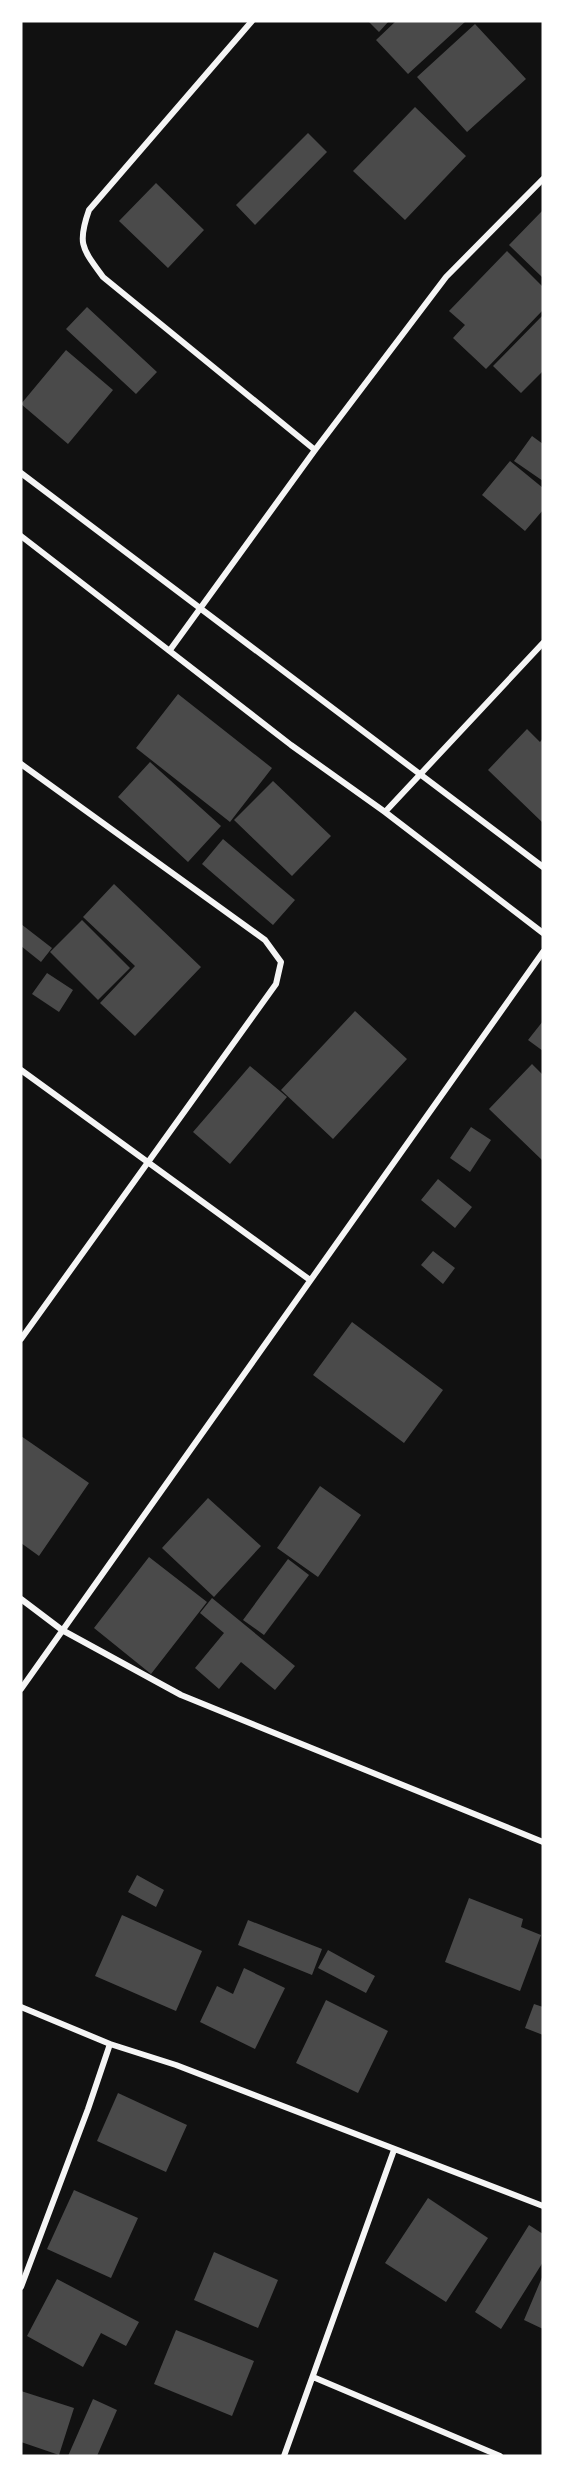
<svg xmlns="http://www.w3.org/2000/svg" width="564" height="2477" viewBox="0 0 564 2477" font-family="'Archivo Narrow',sans-serif">
<style>
.building{fill:#4a4a4a}
.lines{fill:none;stroke-linecap:round;stroke-linejoin:round}
.minor{stroke:#f5f5f5;stroke-width:6}
</style>
<rect width="100%" height="100%" fill="#111"/>
<path class="building" d="M368,21H389L379,32Z
M396,21H466L408,74L376,40Z
M475,24L526,79L467,132L417,77Z
M415,107L466,156L405,220L353,171Z
M308,133L327,152L255,225L236,205Z
M156,183L204,230L168,268L119,221Z
M543,210V278L509,245Z
M507,251L543,287V310L486,369L453,338L465,325L449,311Z
M87,307L157,372L136,394L66,329Z
M543,315V371L521,393L493,366Z
M66,350L113,390L68,444L21,404Z
M532,436L543,444V481L514,461Z
M510,461L543,488V510L525,531L482,495Z
M178,694L272,768L230,822L136,748Z
M527,729L540,742L543,738V823L488,770Z
M150,762L221,826L188,862L118,797Z
M273,781L331,836L292,876L234,820Z
M223,839L295,900L273,925L202,864Z
M114,884L201,967L135,1036L100,1003L135,966L83,917Z
M82,920L130,968L98,1000L50,952Z
M21,924L52,948L41,962L21,946Z
M47,973L73,990L59,1012L32,994Z
M355,1011L407,1059L333,1139L281,1090Z
M543,1021V1051L528,1040Z
M532,1064L543,1075V1161L489,1109Z
M250,1066L287,1097L230,1164L193,1132Z
M471,1127L491,1140L470,1172L450,1158Z
M438,1179L472,1207L455,1228L421,1200Z
M433,1251L455,1268L443,1284L421,1265Z
M352,1322L443,1390L404,1443L313,1375Z
M21,1436L89,1483L39,1556L21,1543Z
M320,1486L361,1515L318,1577L277,1548Z
M208,1498L261,1546L214,1597L162,1548Z
M149,1557L207,1602L151,1674L94,1628Z
M288,1559L309,1575L264,1635L243,1620Z
M212,1598L295,1666L275,1690L241,1662L219,1689L195,1668L224,1633L200,1613Z
M137,1875L164,1890L156,1907L128,1892Z
M469,1898L523,1919L521,1927L541,1935L520,1991L445,1962Z
M122,1915L202,1951L176,2011L95,1976Z
M248,1920L322,1949L312,1975L238,1945Z
M328,1950L375,1976L366,1993L318,1968Z
M244,1968L285,1988L255,2049L200,2022L217,1986L233,1994Z
M326,2000L388,2031L358,2093L296,2063Z
M534,2004L543,2007V2035L525,2028Z
M118,2093L187,2125L166,2172L97,2141Z
M74,2190L138,2218L111,2278L47,2249Z
M428,2198L488,2238L446,2302L385,2263Z
M529,2225L543,2234V2262L501,2329L475,2312Z
M214,2252L278,2280L258,2328L194,2300Z
M543,2275V2329L524,2320Z
M57,2279L139,2322L126,2346L101,2333L83,2367L27,2336Z
M176,2330L254,2361L232,2416L154,2384Z
M21,2391L74,2408L59,2455L21,2442Z
M93,2399L117,2410L97,2456H68Z"/>
<g class="lines">
<path class="minor" d="M252,21L89,210C77,244 82,248 103,277L315,450
M21,473L543,867
M21,536L291,745L385,812L543,933
M170,650L315,450L446,277L543,179
M21,764L265,940L281,962L276,984L21,1339
M385,812L543,643
M21,1070L310,1280
M21,1599L62,1630L181,1695L543,1842
M21,1689L543,952
M21,2007L110,2044
M21,2287L88,2109L110,2044L176,2065L543,2206
M313,2377L500,2456
M284,2456L394,2150"/>
</g>
<rect width="564" height="2477" fill="none" stroke="#ffffff" stroke-width="45"/>
</svg>
